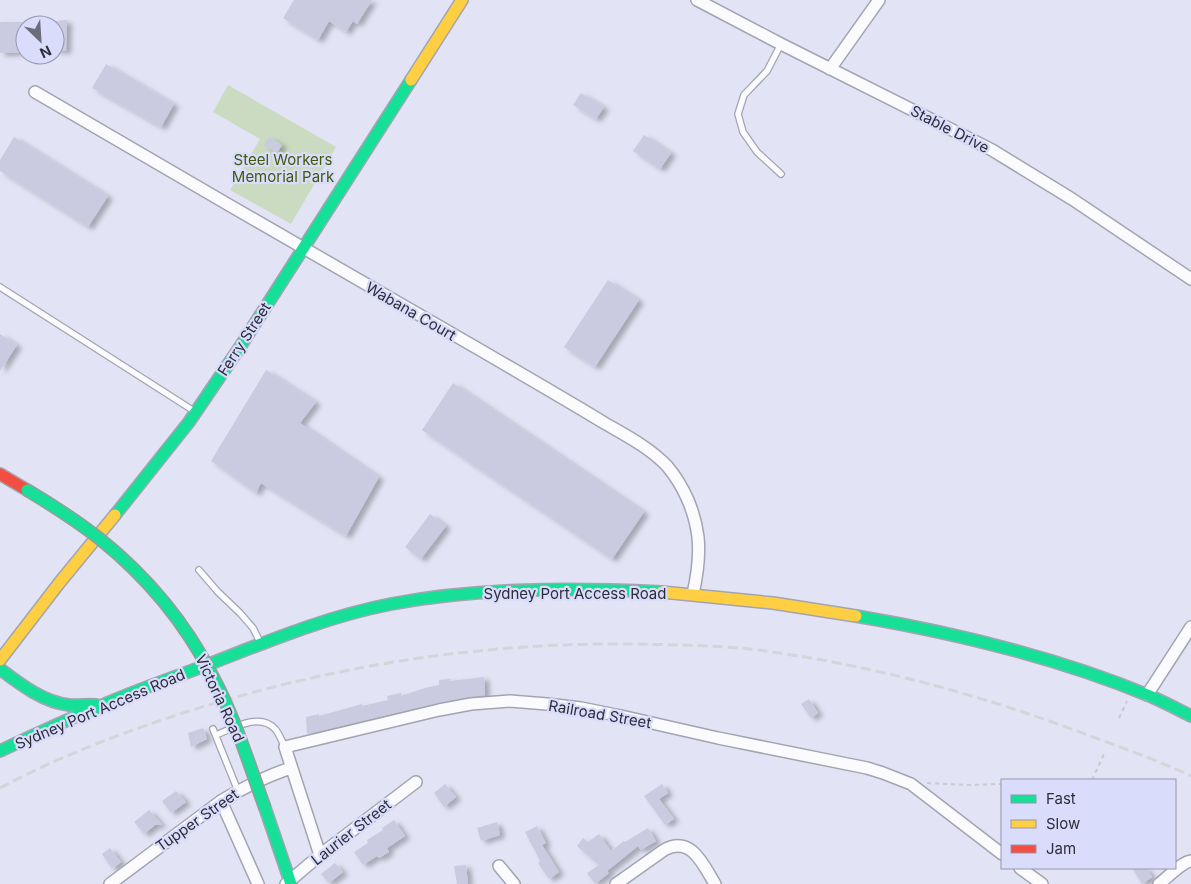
<svg xmlns="http://www.w3.org/2000/svg" width="1191" height="884" viewBox="0 0 1191 884" font-family="Inter,sans-serif">
<style>
.green{fill:#cbdbc2}
.building{fill:#cacbe0;filter:url(#shadow)}
.lines{fill:none;stroke-linecap:round;stroke-linejoin:round}
.lane-casing{stroke:#a3a4b1;stroke-width:8}
.street-casing{stroke:#a3a4b1;stroke-width:14}
.fast-casing{stroke:#a3a4b1;stroke-width:14}
.slow-casing{stroke:#a3a4b1;stroke-width:14}
.jam-casing{stroke:#a3a4b1;stroke-width:14}
.path{stroke:#c9c9cf;stroke-width:2;stroke-dasharray:4 4;stroke-linecap:butt}
.lane{stroke:#fbfbfd;stroke-width:5.5}
.street{stroke:#fbfbfd;stroke-width:11}
.fast{stroke:#16e098;stroke-width:11}
.slow{stroke:#ffcf43;stroke-width:11}
.jam{stroke:#f24e42;stroke-width:11}
.rail{stroke:#d4d5da;stroke-width:3;stroke-dasharray:10 5;stroke-linecap:butt}
.fast-bridge-casing{stroke:#989c9b;stroke-width:14;stroke-linecap:butt}
.fast-bridge{stroke:#16e098;stroke-width:11}
.labels{text-anchor:middle;dominant-baseline:central;stroke-width:4.5;stroke-linejoin:round;paint-order:stroke}
.street-label{font-size:15px;fill:#2d2d39;stroke:#dadcfc}
.park-label{font-size:15px;fill:#405b0c;stroke:#dadcfc}
</style>
<defs>
<filter id="shadow"><feDropShadow dx="5" dy="3" stdDeviation="2.5" flood-color="#0004"/></filter>
</defs>
<rect width="100%" height="100%" fill="#e2e3f4"/>
<path class="green" d="M228,85L336,147L291,224L230,190L260,139L213,112Z"/>
<path class="building" d="M294,0H372L357,24L353,21L346,32L329,21L318,40L283,18Z
M67,20L66,51L55,50V21Z
M0,22H25V52L0,53Z
M106,64L174,104L161,127L92,88Z
M581,93L604,107L596,119L573,105Z
M644,135L671,153L660,169L633,151Z
M14,137L108,196L88,227L0,171V160Z
M269,137L282,145L277,153L264,145Z
M608,280L639,300L595,367L564,347Z
M0,334L17,345L0,371Z
M266,370L316,402L300,423L379,477L346,536L261,483L256,493L211,461Z
M453,383L644,512L612,559L422,430Z
M430,514L446,526L421,559L405,547Z
M484,677L485,695L470,697L438,703L307,734L306,717L319,714V716L362,704V706L388,700L387,696L401,693V696L425,688L439,685V680L450,679V681Z
M809,699L818,713L811,718L801,704Z
M203,728L207,739L191,747L188,733Z
M445,784L456,797L444,807L434,793Z
M662,784L668,793L659,799L674,819L665,825L644,796Z
M176,791L186,802L171,813L162,801Z
M149,810L162,825H155L144,834L134,822Z
M394,820L405,836L387,848L389,852L379,858L377,856L363,865L354,852L368,843L367,840L383,830L382,828Z
M497,822L500,835L481,841L477,828Z
M537,826L546,843L542,845L559,872L549,879L538,863L540,861L525,832Z
M648,828L656,841L641,850L638,846L607,871L609,873L595,884L587,873L599,865L577,846L583,838L588,842L599,834L611,851L624,841L625,842Z
M110,848L121,862L112,869L102,854Z
M335,863L343,872L329,883L321,874Z
M466,865L468,884H457L454,866Z
M1132,868H1146L1152,877L1142,884Z"/>
<g class="lines">
<g class="lane-casing">
<path id="lane" d="M781,44L767,71L744,95L738,114L743,132L757,152L781,174
M0,287L194,411
M199,570L218,592L240,613L253,628L260,642
M213,729L238,791
M216,735C233,728 260,712 275,729C279,733 282,742 285,747"/>
</g>
<g class="street-casing">
<path id="street" d="M697,0L781,44L992,150L1072,199L1191,279
M830,69L879,0
M35,92C184,179 332,265 482,351C523,375 565,399 606,424C627,436 650,448 667,466C684,486 695,512 698,537C700,556 697,576 693,594
M1147,695L1191,627
M221,801L258,884
M320,855L285,747L439,710L471,704L510,701L547,704L581,708L621,716L718,738L867,768L883,773L911,784L1002,854
M499,866L514,884
M1020,868L1042,884
M110,884L221,801C243,788 266,776 291,768
M286,884L320,855L416,782
M616,884L664,850C691,835 703,864 715,884
M1159,884C1167,878 1182,862 1191,861"/>
</g>
<g class="fast-casing">
<path id="fast" d="M115,515L189,422L240,347L411,80
M856,616C956,633 1056,657 1150,696C1164,702 1177,709 1191,716
M0,669C20,684 43,702 69,705C78,706 87,704 96,705
M0,751C34,735 68,719 103,705C139,689 176,677 212,663C271,640 329,616 391,604C479,587 573,588 662,592
M265,808L291,884"/>
</g>
<g class="slow-casing">
<path id="slow" d="M411,80L462,0
M662,592L773,603L856,616
M0,660L60,582L115,515"/>
</g>
<g class="jam-casing">
<path id="jam" d="M0,474L27,490"/>
</g>
<path class="path" d="M1119,718L1127,701
M1092,780L1104,754
M927,783L967,785L1002,784"/>
<use href="#lane" class="lane"/>
<use href="#street" class="street"/>
<use href="#fast" class="fast"/>
<use href="#slow" class="slow"/>
<use href="#jam" class="jam"/>
<path class="rail" d="M0,788C58,757 121,733 183,713C329,666 481,642 634,644C675,645 717,645 758,650C873,665 985,696 1093,737C1126,749 1159,761 1191,776"/>
<g class="fast-bridge-casing">
<path id="fast-bridge" d="M27,490C52,505 77,521 100,539C146,576 186,624 213,677C235,718 249,764 265,808"/>
</g>
<use href="#fast-bridge" class="fast-bridge"/>
</g>
<g class="labels">
<g class="street-label">
<text transform="translate(950 129) rotate(27)">Stable Drive</text>
<text transform="translate(411 311) rotate(30)">Wabana Court</text>
<text transform="translate(244 339) rotate(-57)">Ferry Street</text>
<text x="575" y="593">Sydney Port Access Road</text>
<text transform="translate(220 698) rotate(65)">Victoria Road</text>
<text transform="translate(100 709) rotate(-23)">Sydney Port Access Road</text>
<text transform="translate(600 714) rotate(10)">Railroad Street</text>
<text transform="translate(197 820) rotate(-35)">Tupper Street</text>
<text transform="translate(351 832) rotate(-38)">Laurier Street</text>
</g>
<g class="park-label">
<text x="283" y="159">Steel Workers<tspan x="283" dy="17">Memorial Park</tspan></text>
</g>
</g>
<rect x="1001" y="779" width="175" height="90" fill="#dadcfc" stroke="#9596ae"/>
<rect x="1011" y="795" width="25" height="8" fill="#16e098" stroke="#9596ae"/>
<text x="1046" y="804" font-size="15" fill="#2d2d39">Fast</text>
<rect x="1011" y="820" width="25" height="8" fill="#ffcf43" stroke="#9596ae"/>
<text x="1046" y="829" font-size="15" fill="#2d2d39">Slow</text>
<rect x="1011" y="845" width="25" height="8" fill="#f24e42" stroke="#9596ae"/>
<text x="1046" y="854" font-size="15" fill="#2d2d39">Jam</text>
<g transform="translate(40 40) rotate(155)"><circle r="24" fill="#dadcfc" stroke="#9596ae"/>
<path d="M0-4L9 19L0 12L-9 19Z" fill="#6c6d7a"/>
<text y="-8" font-size="14" font-weight="bold" text-anchor="middle" fill="#2d2d39">N</text>
</g>
</svg>
